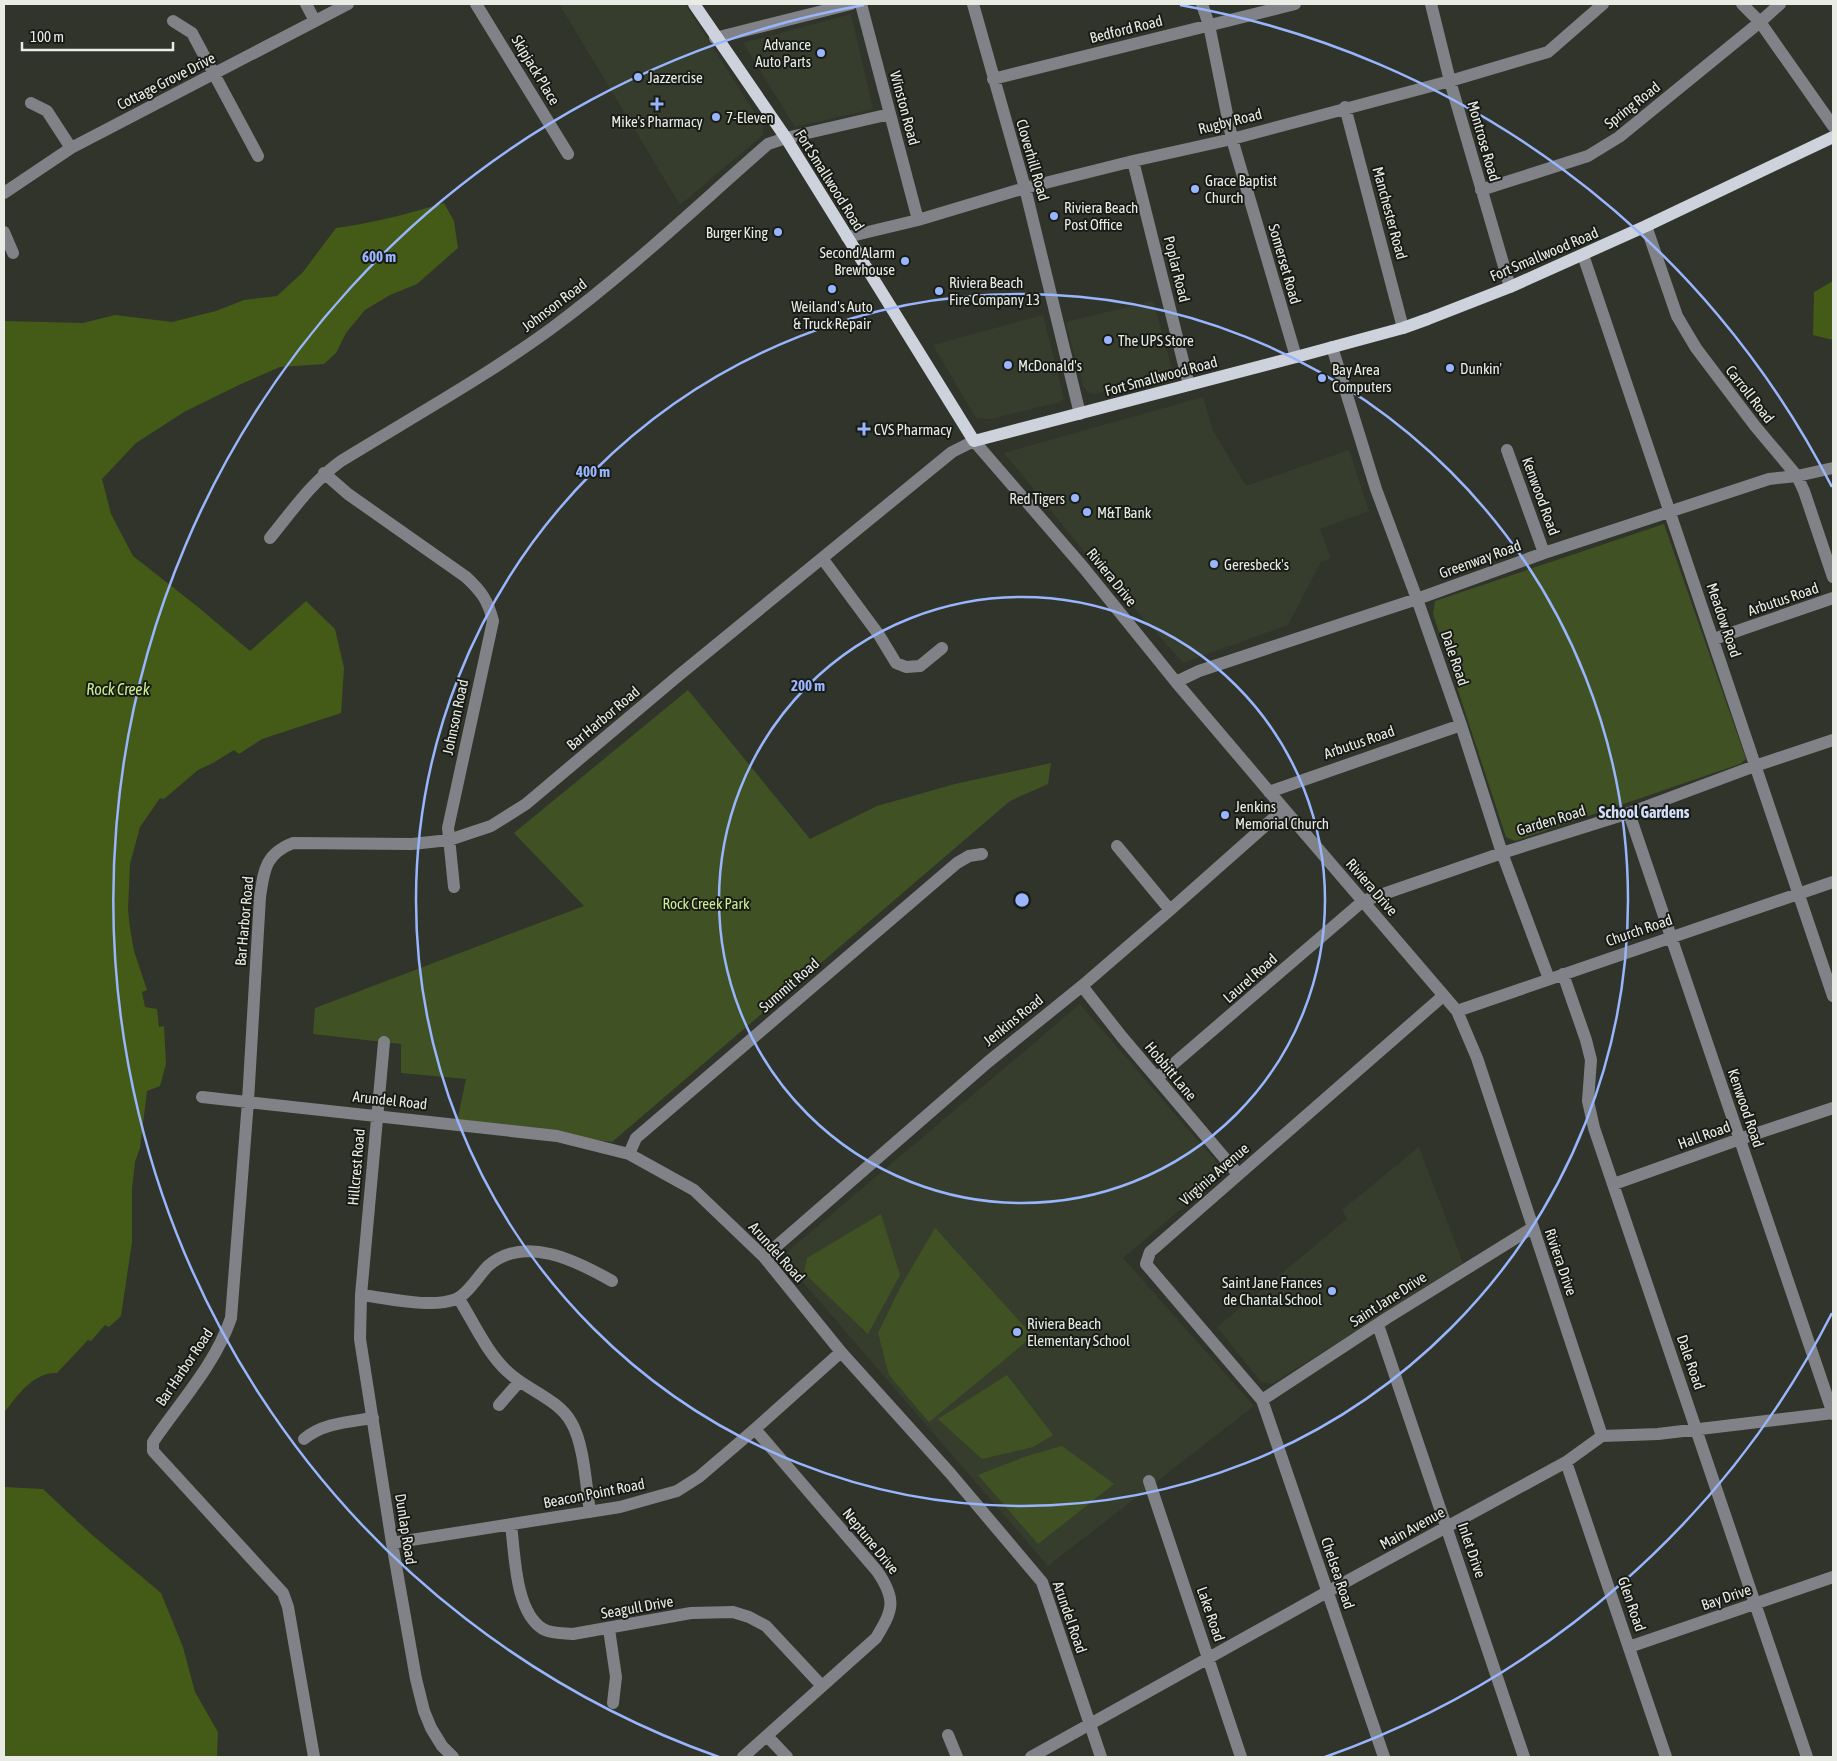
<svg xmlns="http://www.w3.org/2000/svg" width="1837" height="1761" viewBox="0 0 1837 1761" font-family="'Asap Condensed',sans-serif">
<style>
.built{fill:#363d2d}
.green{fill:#405224}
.water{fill:#435b16}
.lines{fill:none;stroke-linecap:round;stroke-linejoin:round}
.minor{stroke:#808287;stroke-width:12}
.major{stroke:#ced2dd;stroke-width:12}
.ring{fill:none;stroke:#98b5fd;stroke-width:2.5}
.poi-dot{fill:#98b5fd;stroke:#191b16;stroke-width:2}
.labels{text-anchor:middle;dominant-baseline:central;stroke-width:4;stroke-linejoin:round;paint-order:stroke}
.street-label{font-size:15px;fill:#e9ece5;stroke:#191b16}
.poi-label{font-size:15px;fill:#e9ece5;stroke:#191b16;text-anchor:start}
.park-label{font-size:15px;fill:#c9ef90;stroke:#191b16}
.water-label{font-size:16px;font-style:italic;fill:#c9f090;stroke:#191b16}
.neighbourhood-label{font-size:16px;font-weight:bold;fill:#d2defa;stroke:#191b16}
.centre{fill:#98b5fd;stroke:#191b16;stroke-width:2.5}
.ring-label{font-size:15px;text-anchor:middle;font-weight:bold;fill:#98b5fd;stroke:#191b16;stroke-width:4;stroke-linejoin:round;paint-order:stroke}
</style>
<rect width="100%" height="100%" fill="#30342a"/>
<path class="built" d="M559,4H685L763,126V135L680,205Z
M851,14L873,109L795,127L743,43Z
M1153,301L1172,368L1170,372L1167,374L1094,394L1089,393L1083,386L1065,322Z
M1043,315L1064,399L1060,402L991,419L976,418L933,345Z
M1203,397L1213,431L1246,486L1349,450L1369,511L1320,529L1331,558L1321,562L1288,625L1183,663L1088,556L1004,453Z
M1080,1004L1225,1172L1123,1258L1254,1406L1048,1566L781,1257Z
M1419,1147L1463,1263L1272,1384L1261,1382L1217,1327L1347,1219L1342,1210Z"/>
<path class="green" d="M1664,524L1746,759L1740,764L1515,841L1506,837L1433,614L1435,601Z
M688,690L810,839L877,806L955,784L1051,763L1048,784L1010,801L612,1142L457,1122L466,1079L401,1073V1044L313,1034L315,1008L584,906L514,833Z
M881,1214L900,1275L868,1334L804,1273L807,1258Z
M935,1228L1033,1336L929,1422L889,1375L878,1333L901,1286Z
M1007,1375L1053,1435L1033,1447L982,1459L938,1419Z
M1062,1446L1114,1484L1038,1544L978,1475L1027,1456Z"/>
<path class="water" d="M444,203L454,221L458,248L417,284L390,295L365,310L346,333L336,353L324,364L280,367L241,384L184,412L136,443L102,479L111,514L133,556L198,607L250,651L306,601L335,629L344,668L341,713L262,739L239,754L234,750L213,763L198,770L164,799L160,798L140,827L130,864L128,910L130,928L134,951L147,990L142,992L145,1007L157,1009L159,1027L164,1026L166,1064L160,1086L147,1091L140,1148L135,1162L132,1189V1242L121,1316L109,1327L105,1325L91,1341L88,1340L57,1373C33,1372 17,1396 4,1413V321L83,323L115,315L172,322L216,311L244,300L277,296L303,272L336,228C373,223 408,214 444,203Z
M1833,281V340L1813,335L1814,292Z
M4,1487L43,1489L91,1534L161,1593L183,1647L195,1692L218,1732L217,1757H4Z"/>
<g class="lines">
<path class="minor" d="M306,4L315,21
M476,4L568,154
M861,4L918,220
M973,4L1025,188L1080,414
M1202,4L1209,25L1232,139L1296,357
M1431,4L1450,81L1510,287
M1742,4L1760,22L1833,126
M173,21L192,33L258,156
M715,38L851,4
M993,79L1295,4
M31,103L47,111L71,148
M1345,107L1403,328
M1133,161L1189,385
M1481,190L1588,156L1619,137L1760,22L1780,4
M4,193L71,148L348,4
M1646,226L1677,316L1696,348L1755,426L1797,476L1804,491L1833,577
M4,232L13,253
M847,237L918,220L1025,188L1133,161L1232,139L1450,81L1548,52L1603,4
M1583,255L1833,996
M1332,347L1376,489L1417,599L1461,725L1502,853L1549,979
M1507,450L1544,553
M324,473L348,494L466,577C481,591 488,600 493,621L448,828L454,887
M270,538C292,511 312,482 341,461C411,418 485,377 552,328C628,272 697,206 768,144L786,138L890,114
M822,558L879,635L896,663L906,667L920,666L942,648
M1714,639L1833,598
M1176,682L1199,671L1417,599L1544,553L1769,479L1797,476L1833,468
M1269,792L1461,725
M1629,813L1833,1414
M1117,846L1170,910
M1563,974L1586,1040L1591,1060L1588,1101L1594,1128L1807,1757
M1082,986L1122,1037L1238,1174
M1457,1011L1833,882
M384,1042L361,1295L360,1339L392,1543L416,1679L424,1711L431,1728L442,1746L453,1757
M1157,1078L1363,901L1502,853L1629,813L1755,766L1833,740
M202,1097L557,1136L629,1154L694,1190L764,1257L841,1352L950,1473L1042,1582L1101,1757
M629,1154L636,1138L957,863L969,856L982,854
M1614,1184L1740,1139L1833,1108
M764,1257L988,1062L1082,986L1170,910L1284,809
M361,1295C388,1298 431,1309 456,1299C467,1295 479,1275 488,1266C524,1234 577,1261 612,1281
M459,1299C474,1323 487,1353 508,1372C527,1390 558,1399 571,1422C584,1443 586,1486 590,1512
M1378,1325L1524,1757
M1262,1400L1387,1318L1532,1228
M499,1405L519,1382
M304,1439C323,1423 349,1422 373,1418
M1566,1462L1666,1757
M1149,1481L1241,1757
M511,1525C515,1555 515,1612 543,1629C552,1634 563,1633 573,1634L691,1613L733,1612L749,1617L766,1626L822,1686
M392,1543L620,1507L677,1491L699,1477L755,1429L841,1352
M609,1629L616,1677L613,1703
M1629,1647L1833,1577
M948,1735L957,1757
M767,1736L787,1757
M314,1757L288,1607L283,1593L153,1451V1442C180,1402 215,1365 231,1318L248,1101L260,897C264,870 265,854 293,843L412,844L449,840L491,826L526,804L678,676L952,452L974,441L1083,567L1176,682L1284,809L1457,1011L1477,1058L1602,1436
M743,1757L876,1638C893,1610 897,1600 877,1571L755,1429
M1031,1757L1327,1592L1566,1462L1602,1436L1658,1434L1833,1413
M1384,1757L1262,1400L1146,1264L1150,1252L1443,996"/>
<path class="major" d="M694,4L786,138L974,441L1296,357L1403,328L1428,319L1510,287L1646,226L1833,137"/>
</g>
<g class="ring">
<circle cx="1022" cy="900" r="303"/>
<circle cx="1022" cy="900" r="606"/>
<path d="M1832 1313A909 909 0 0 1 1325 1757M719 1757A909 909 0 0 1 864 5M1180 5A909 909 0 0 1 1832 487"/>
</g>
<g class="poi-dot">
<circle cx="821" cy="53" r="5"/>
<circle cx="638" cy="77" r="5"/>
<path d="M654.5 96.5h5v5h5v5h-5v5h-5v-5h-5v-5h5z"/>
<circle cx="716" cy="117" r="5"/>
<circle cx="1195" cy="189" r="5"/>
<circle cx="1054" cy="216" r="5"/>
<circle cx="778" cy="232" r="5"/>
<circle cx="905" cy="261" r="5"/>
<circle cx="832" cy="289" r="5"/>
<circle cx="939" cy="291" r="5"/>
<circle cx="1108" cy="340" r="5"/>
<circle cx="1008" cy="365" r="5"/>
<circle cx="1450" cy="368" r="5"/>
<circle cx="1322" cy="378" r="5"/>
<path d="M861.5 421.5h5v5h5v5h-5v5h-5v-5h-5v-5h5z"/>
<circle cx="1075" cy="498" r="5"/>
<circle cx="1087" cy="512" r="5"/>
<circle cx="1214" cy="564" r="5"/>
<circle cx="1225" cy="815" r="5"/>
<circle cx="1332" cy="1291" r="5"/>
<circle cx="1017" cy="1332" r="5"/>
</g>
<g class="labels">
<g class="street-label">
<text transform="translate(1126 29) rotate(-14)">Bedford Road</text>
<text transform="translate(536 70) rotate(59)">Skipjack Place</text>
<text transform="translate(166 81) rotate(-27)">Cottage Grove Drive</text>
<text transform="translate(1632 105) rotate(-38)">Spring Road</text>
<text transform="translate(905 108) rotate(75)">Winston Road</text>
<text transform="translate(1230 121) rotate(-14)">Rugby Road</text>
<text transform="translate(1484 141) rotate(74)">Montrose Road</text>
<text transform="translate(1033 160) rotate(74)">Cloverhill Road</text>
<text transform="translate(830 180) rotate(58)">Fort Smallwood Road</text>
<text transform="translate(1390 213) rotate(75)">Manchester Road</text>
<text transform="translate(1544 254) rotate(-23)">Fort Smallwood Road</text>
<text transform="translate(1285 264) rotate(74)">Somerset Road</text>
<text transform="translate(1177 269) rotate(76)">Poplar Road</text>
<text transform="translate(554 305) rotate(-37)">Johnson Road</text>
<text transform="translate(1161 376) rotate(-15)">Fort Smallwood Road</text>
<text transform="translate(1750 394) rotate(52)">Carroll Road</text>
<text transform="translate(1541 496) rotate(70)">Kenwood Road</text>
<text transform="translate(1480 559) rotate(-20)">Greenway Road</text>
<text transform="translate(1112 577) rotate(51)">Riviera Drive</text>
<text transform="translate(1783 599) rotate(-19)">Arbutus Road</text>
<text transform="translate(1724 620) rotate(71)">Meadow Road</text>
<text transform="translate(1455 658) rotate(71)">Dale Road</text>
<text transform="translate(455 717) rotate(-78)">Johnson Road</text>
<text transform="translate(603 718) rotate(-40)">Bar Harbor Road</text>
<text transform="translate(1359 742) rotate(-19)">Arbutus Road</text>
<text transform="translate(1551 820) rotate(-17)">Garden Road</text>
<text transform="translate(1372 887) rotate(49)">Riviera Drive</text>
<text transform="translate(244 921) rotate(-85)">Bar Harbor Road</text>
<text transform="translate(1639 930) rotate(-19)">Church Road</text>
<text transform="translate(1250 978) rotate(-41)">Laurel Road</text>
<text transform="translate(789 985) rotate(-41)">Summit Road</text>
<text transform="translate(1013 1020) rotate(-39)">Jenkins Road</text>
<text transform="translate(1171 1071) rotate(50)">Hobbitt Lane</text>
<text transform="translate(390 1100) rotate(6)">Arundel Road</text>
<text transform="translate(1746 1108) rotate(71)">Kenwood Road</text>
<text transform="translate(1704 1135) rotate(-20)">Hall Road</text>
<text transform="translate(356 1167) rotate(-85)">Hillcrest Road</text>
<text transform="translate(1214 1174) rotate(-41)">Virginia Avenue</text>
<text transform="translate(777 1252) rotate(48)">Arundel Road</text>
<text transform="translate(1561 1262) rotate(71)">Riviera Drive</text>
<text transform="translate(1388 1299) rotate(-33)">Saint Jane Drive</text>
<text transform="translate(1691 1362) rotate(71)">Dale Road</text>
<text transform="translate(184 1367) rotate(-56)">Bar Harbor Road</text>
<text transform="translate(594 1493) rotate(-11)">Beacon Point Road</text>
<text transform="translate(1412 1528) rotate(-29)">Main Avenue</text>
<text transform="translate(406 1529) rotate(81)">Dunlap Road</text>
<text transform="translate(871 1541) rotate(51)">Neptune Drive</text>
<text transform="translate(1472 1550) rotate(71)">Inlet Drive</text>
<text transform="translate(1338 1573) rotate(71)">Chelsea Road</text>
<text transform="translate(1726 1597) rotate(-19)">Bay Drive</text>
<text transform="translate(1632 1604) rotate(71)">Glen Road</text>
<text transform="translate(637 1607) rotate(-10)">Seagull Drive</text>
<text transform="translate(1211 1614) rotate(71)">Lake Road</text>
<text transform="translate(1070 1617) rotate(71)">Arundel Road</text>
</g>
<g class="poi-label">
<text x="811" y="44" text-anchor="end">Advance<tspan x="811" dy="17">Auto Parts</tspan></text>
<text x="648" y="77">Jazzercise</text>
<text x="726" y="117">7-Eleven</text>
<text x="657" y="121" text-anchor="middle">Mike's Pharmacy</text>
<text x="1205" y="180">Grace Baptist<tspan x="1205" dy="17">Church</tspan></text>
<text x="1064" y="207">Riviera Beach<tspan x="1064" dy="17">Post Office</tspan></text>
<text x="768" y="232" text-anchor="end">Burger King</text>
<text x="895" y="252" text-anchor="end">Second Alarm<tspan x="895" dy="17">Brewhouse</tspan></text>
<text x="949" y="282">Riviera Beach<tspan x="949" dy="17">Fire Company 13</tspan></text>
<text x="832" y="306" text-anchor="middle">Weiland's Auto<tspan x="832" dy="17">&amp; Truck Repair</tspan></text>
<text x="1118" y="340">The UPS Store</text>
<text x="1018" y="365">McDonald's</text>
<text x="1460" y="368">Dunkin'</text>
<text x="1332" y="369">Bay Area<tspan x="1332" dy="17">Computers</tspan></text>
<text x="874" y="429">CVS Pharmacy</text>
<text x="1065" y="498" text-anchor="end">Red Tigers</text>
<text x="1097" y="512">M&amp;T Bank</text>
<text x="1224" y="564">Geresbeck's</text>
<text x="1235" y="806">Jenkins<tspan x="1235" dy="17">Memorial Church</tspan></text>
<text x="1322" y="1282" text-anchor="end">Saint Jane Frances<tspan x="1322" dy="17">de Chantal School</tspan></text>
<text x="1027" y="1323">Riviera Beach<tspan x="1027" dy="17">Elementary School</tspan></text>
</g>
<g class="park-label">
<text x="706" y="903">Rock Creek Park</text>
</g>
<g class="water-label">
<text x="118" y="689">Rock Creek</text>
</g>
<g class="neighbourhood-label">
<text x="1644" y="812">School Gardens</text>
</g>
</g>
<circle cx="1022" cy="900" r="8" class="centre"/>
<g class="ring-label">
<text x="379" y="262">600 m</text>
<text x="593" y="477">400 m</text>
<text x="808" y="691">200 m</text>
</g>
<rect width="1837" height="1761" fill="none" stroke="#e9ece5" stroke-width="10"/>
<path d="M22 42v8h151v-8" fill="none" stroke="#e9ece5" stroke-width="2.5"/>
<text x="30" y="42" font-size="15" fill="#e9ece5" stroke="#191b16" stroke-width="4" paint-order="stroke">100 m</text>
</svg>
